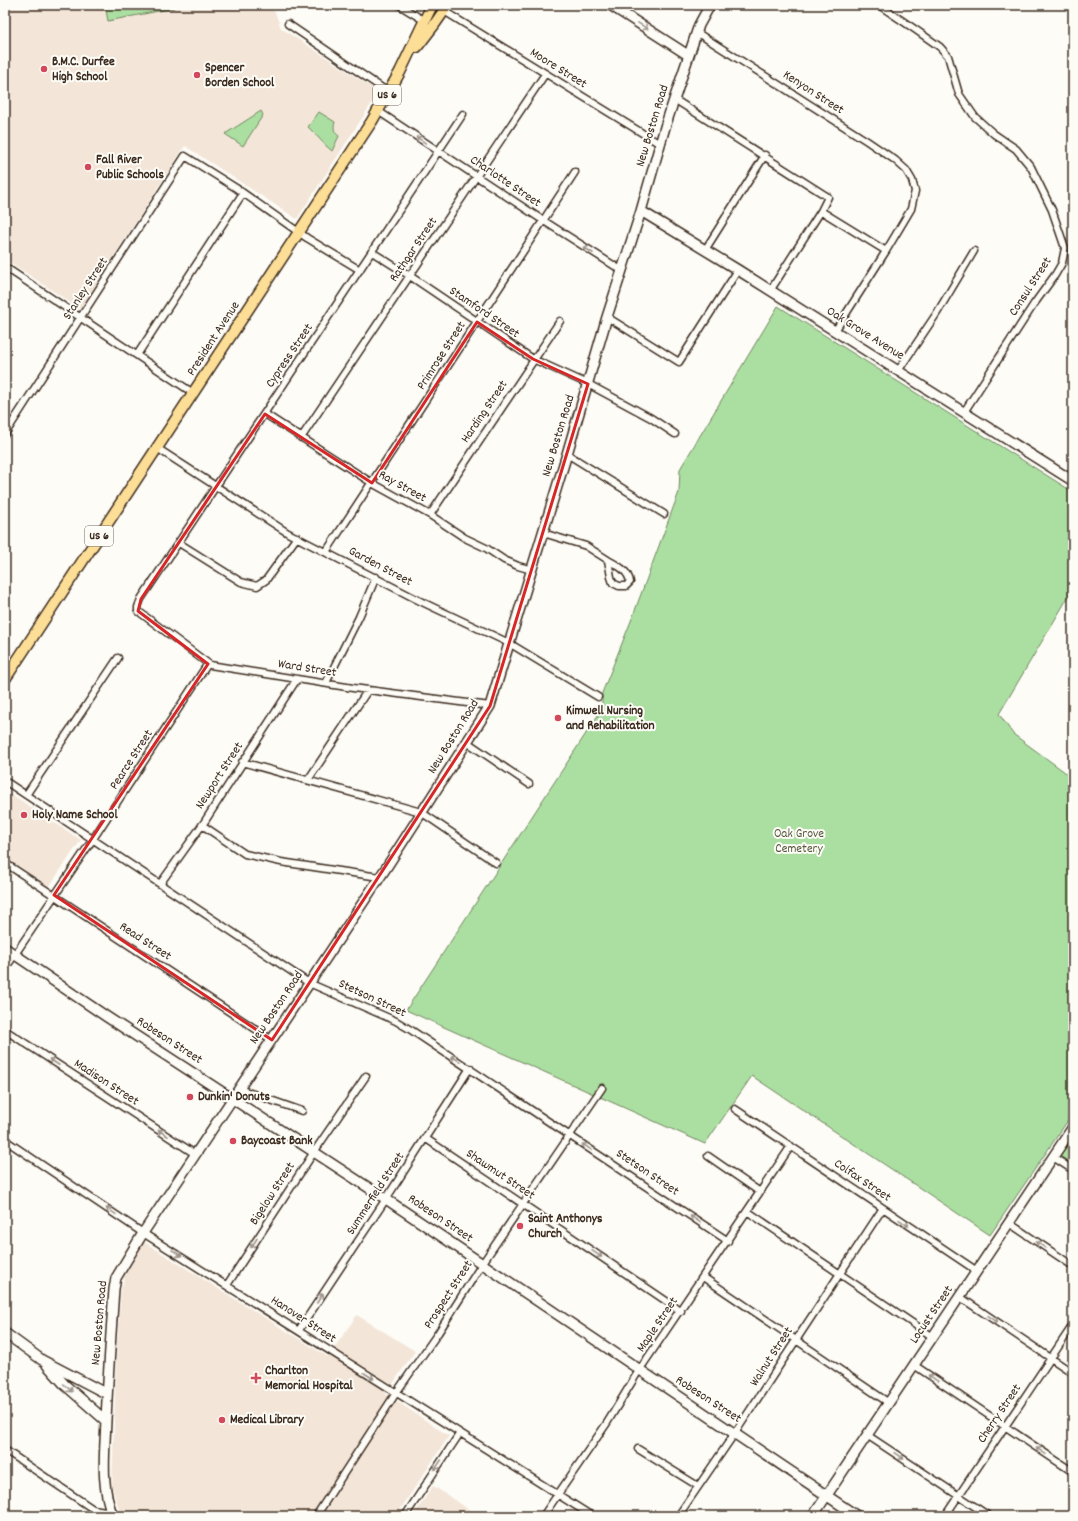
<svg xmlns="http://www.w3.org/2000/svg" width="1078" height="1521" viewBox="0 0 1078 1521" font-family="Dekko,sans-serif">
<style>
.built{fill:#f3e6d8}
.green{fill:#abdfa1;stroke:#738460}
.lines{fill:none;stroke-linecap:round;stroke-linejoin:round}
.street-casing{stroke:#3b2a1e;stroke-width:9}
.secondary-casing{stroke:#3b2a1e;stroke-width:12}
.primary-casing{stroke:#3b2a1e;stroke-width:13}
.street{stroke:#fdfcf7;stroke-width:6}
.secondary{stroke:#fdfcf7;stroke-width:9}
.primary{stroke:#fdde96;stroke-width:10}
.oneway{stroke:#9c938a}
.marked{fill:none;stroke:#d62828;stroke-width:3;stroke-linejoin:round}
.poi-dot{fill:#d1495b;stroke:#fdfcf7;stroke-width:1.5}
.labels{text-anchor:middle;dominant-baseline:central;stroke-width:4;stroke-linejoin:round;paint-order:stroke}
.shield{fill:#fdfcf7;stroke:#75695f;stroke-width:1}
.shield-label{font-size:12px;font-weight:bold;fill:#3b2a1e}
.poi-label{font-size:13px;font-weight:bold;fill:#3b2a1e;stroke:#fdfcf7;text-anchor:start}
.street-label{font-size:13px;fill:#3b2a1e;stroke:#fdfcf7}
.park-label{font-size:13px;fill:#57573f;stroke:#fdfcf7}
</style>
<rect width="100%" height="100%" fill="#fdfcf7"/>
<filter id="ink" filterUnits="userSpaceOnUse"><feTurbulence type="fractalNoise" baseFrequency=".025" numOctaves="2"/><feDisplacementMap in="SourceGraphic" scale="8" xChannelSelector="R" yChannelSelector="G"/><feConvolveMatrix kernelMatrix="1 2 1 2 8 2 1 2 1" color-interpolation-filters="sRGB"/></filter>
<g filter="url(#ink)">
<path class="built" d="M5,5H264L275,12L281,28L379,92L297,219L185,146L80,309L5,259Z
M5,790L81,840L49,887L5,857Z
M144,1242L328,1357L357,1315L415,1351L386,1394L449,1436L396,1516H307L306,1515L305,1516H121L112,1487L116,1361L121,1291L125,1275Z
M433,1486L438,1489L479,1516H413Z"/>
<path class="green" d="M105,5H174V8L108,21Z
M261,111L263,115L243,146L225,134Z
M319,112L335,122C333,128 334,132 339,136L332,151C323,144 317,135 308,127Z
M778,306L1073,492V589L999,714L1013,734L1073,778V1113L990,1235L752,1076L705,1144L406,1010L602,709V693L631,621L679,492L680,469Z
M1073,1136V1164L1060,1156Z"/>
<g class="lines">
<g class="street-casing">
<path id="street" d="M399,5L425,21
M879,5L916,30L940,47L948,56L959,94L975,117L994,134L1016,149L1031,167L1052,210L1065,248L1062,263L1055,275L1034,304L964,412
M444,11L660,144
M288,24L388,92
M696,32L867,141L895,160L906,170L912,180L915,191L911,209L886,251L835,331
M674,99L828,197L821,211L770,291
M378,111L544,221L621,270
M463,114L141,599L138,607V611L210,665L353,688L490,706
M821,211L886,251
M705,250L765,155
M372,252L410,276L533,359L588,384L651,418L675,434
M5,267L193,393
M607,317L679,362L738,270
M137,355L243,193
M898,371L937,313L974,251
M265,414L372,483L430,515L465,538L486,548L504,560L518,566L532,570
M5,434L185,156L236,188L307,238L360,270
M301,438L545,74
M157,448L288,533L422,602L509,643L598,697
M567,454L664,514
M430,515L560,321
M543,533L586,546L608,560
M179,543L241,582L257,586L266,580L297,537
M326,552L575,172
M608,560C618,566 628,570 630,582L626,586H619L613,583L611,577Z
M326,683L359,617L376,577
M467,742L529,784
M242,762L421,812L496,863
M308,780L368,690
M5,781L309,983L396,1021L411,1030L728,1241
M26,795L118,658
M202,825L245,854L281,862L379,877
M5,863L272,1040
M160,884L205,821L297,679
M5,969L93,839L207,665H210
M5,1030L195,1154
M239,1089L302,1111
M735,1109L977,1271
M425,1138L681,1311
M5,1140L143,1233L592,1516
M708,1156L760,1192
M1053,1157L1073,1170
M747,1211L933,1337
M1009,1223L1073,1266
M703,1277L889,1403
M227,1285L314,1152L366,1076
M960,1297L1073,1373
M299,1330L386,1199L470,1068
M914,1365L1073,1472
M867,1435L989,1516
M638,1449L698,1486
M5,1450L93,1509L112,1512L111,1513
M316,1516L396,1393L438,1333L482,1264L602,1088
M405,1516L460,1433
M543,1516L607,1423L638,1372L791,1146
M678,1516L735,1433L883,1208
M945,1516L1073,1325"/>
</g>
<g class="secondary-casing">
<path id="secondary" d="M610,5L688,55
M641,211L738,270L1073,481
M5,948L107,1017L386,1199L857,1516
M5,1333L42,1360L107,1394
M47,1365L65,1385L106,1421
M113,1516C100,1486 105,1452 106,1420C108,1376 111,1333 114,1289L116,1278L143,1233L386,868L490,706L567,454L607,317L641,211L665,127L699,25L710,5
M813,1516L1073,1127"/>
</g>
<g class="primary-casing">
<path id="primary" d="M417,47L434,25L448,5
M5,679L372,121L400,72L432,5"/>
</g>
<use href="#street" class="street"/>
<use href="#secondary" class="secondary"/>
<use href="#primary" class="primary"/>
</g>
<defs><path id="oneway-shaft" d="M-6 0H5M1.5-3L5.5 0L1.5 3" fill="none" stroke-width="1.6" stroke-linecap="round" stroke-linejoin="round"/></defs>
<g class="oneway">
<use href="#oneway-shaft" transform="translate(643 26) rotate(32)"/>
<use href="#oneway-shaft" transform="translate(421 140) rotate(-146)"/>
<use href="#oneway-shaft" transform="translate(588 250) rotate(-147)"/>
<use href="#oneway-shaft" transform="translate(456 1059) rotate(-147)"/>
<use href="#oneway-shaft" transform="translate(54 1062) rotate(-147)"/>
<use href="#oneway-shaft" transform="translate(163 1133) rotate(-147)"/>
<use href="#oneway-shaft" transform="translate(587 1147) rotate(-146)"/>
<use href="#oneway-shaft" transform="translate(111 1211) rotate(-146)"/>
<use href="#oneway-shaft" transform="translate(695 1219) rotate(-146)"/>
<use href="#oneway-shaft" transform="translate(904 1223) rotate(34)"/>
<use href="#oneway-shaft" transform="translate(254 1243) rotate(123)"/>
<use href="#oneway-shaft" transform="translate(1041 1245) rotate(-146)"/>
<use href="#oneway-shaft" transform="translate(177 1253) rotate(32)"/>
<use href="#oneway-shaft" transform="translate(597 1254) rotate(34)"/>
<use href="#oneway-shaft" transform="translate(320 1298) rotate(-57)"/>
<use href="#oneway-shaft" transform="translate(993 1319) rotate(34)"/>
<use href="#oneway-shaft" transform="translate(369 1376) rotate(33)"/>
<use href="#oneway-shaft" transform="translate(933 1378) rotate(-146)"/>
<use href="#oneway-shaft" transform="translate(68 1388) rotate(42)"/>
<use href="#oneway-shaft" transform="translate(1041 1451) rotate(-146)"/>
<use href="#oneway-shaft" transform="translate(899 1456) rotate(34)"/>
<use href="#oneway-shaft" transform="translate(438 1465) rotate(124)"/>
</g>
</g>
<path class="marked" d="M477,322L533,359L588,384L490,706L272,1040L54,895L208,664L138,611L141,599L265,414L372,483Z"/>
<g class="poi-dot">
<circle cx="44" cy="69" r="4"/>
<circle cx="197" cy="75" r="4"/>
<circle cx="88" cy="167" r="4"/>
<circle cx="558" cy="718" r="4"/>
<circle cx="24" cy="815" r="4"/>
<circle cx="190" cy="1097" r="4"/>
<circle cx="233" cy="1141" r="4"/>
<circle cx="520" cy="1226" r="4"/>
<path d="M254 1372h4v4h4v4h-4v4h-4v-4h-4v-4h4z"/>
<circle cx="222" cy="1420" r="4"/>
</g>
<g class="labels">
<g class="shield">
<rect x="373" y="85" width="28" height="20" rx="3"/>
<rect x="85" y="526" width="28" height="20" rx="3"/>
</g>
<g class="shield-label">
<text x="387" y="95">US 6</text>
<text x="99" y="536">US 6</text>
</g>
<g class="poi-label">
<text x="52" y="62">B.M.C. Durfee<tspan x="52" dy="15">High School</tspan></text>
<text x="205" y="68">Spencer<tspan x="205" dy="15">Borden School</tspan></text>
<text x="96" y="160">Fall River<tspan x="96" dy="15">Public Schools</tspan></text>
<text x="566" y="711">Kimwell Nursing<tspan x="566" dy="15">and Rehabilitation</tspan></text>
<text x="32" y="815">Holy Name School</text>
<text x="198" y="1097">Dunkin' Donuts</text>
<text x="241" y="1141">Baycoast Bank</text>
<text x="528" y="1219">Saint Anthonys<tspan x="528" dy="15">Church</tspan></text>
<text x="265" y="1371">Charlton<tspan x="265" dy="15">Memorial Hospital</tspan></text>
<text x="230" y="1420">Medical Library</text>
</g>
<g class="street-label">
<text transform="translate(558 69) rotate(32)">Moore Street</text>
<text transform="translate(813 93) rotate(33)">Kenyon Street</text>
<text transform="translate(653 126) rotate(-73)">New Boston Road</text>
<text transform="translate(505 182) rotate(34)">Charlotte Street</text>
<text transform="translate(414 250) rotate(-56)">Rathgar Street</text>
<text transform="translate(1031 287) rotate(-57)">Consul Street</text>
<text transform="translate(86 289) rotate(-57)">Stanley Street</text>
<text transform="translate(484 313) rotate(34)">Stamford Street</text>
<text transform="translate(865 334) rotate(32)">Oak Grove Avenue</text>
<text transform="translate(214 339) rotate(-57)">President Avenue</text>
<text transform="translate(290 356) rotate(-56)">Cypress Street</text>
<text transform="translate(442 356) rotate(-57)">Primrose Street</text>
<text transform="translate(485 412) rotate(-56)">Harding Street</text>
<text transform="translate(559 436) rotate(-73)">New Boston Road</text>
<text transform="translate(402 487) rotate(29)">Ray Street</text>
<text transform="translate(380 567) rotate(28)">Garden Street</text>
<text transform="translate(307 669) rotate(9)">Ward Street</text>
<text transform="translate(454 737) rotate(-58)">New Boston Road</text>
<text transform="translate(132 760) rotate(-57)">Pearce Street</text>
<text transform="translate(220 776) rotate(-57)">Newport Street</text>
<text transform="translate(145 942) rotate(33)">Read Street</text>
<text transform="translate(372 999) rotate(25)">Stetson Street</text>
<text transform="translate(277 1008) rotate(-56)">New Boston Road</text>
<text transform="translate(169 1041) rotate(33)">Robeson Street</text>
<text transform="translate(106 1083) rotate(33)">Madison Street</text>
<text transform="translate(647 1173) rotate(34)">Stetson Street</text>
<text transform="translate(500 1175) rotate(34)">Shawmut Street</text>
<text transform="translate(862 1181) rotate(34)">Colfax Street</text>
<text transform="translate(273 1194) rotate(-57)">Bigelow Street</text>
<text transform="translate(376 1194) rotate(-57)">Summerfield Street</text>
<text transform="translate(440 1219) rotate(34)">Robeson Street</text>
<text transform="translate(449 1295) rotate(-57)">Prospect Street</text>
<text transform="translate(932 1315) rotate(-56)">Locust Street</text>
<text transform="translate(303 1320) rotate(33)">Hanover Street</text>
<text transform="translate(100 1323) rotate(-85)">New Boston Road</text>
<text transform="translate(658 1325) rotate(-56)">Maple Street</text>
<text transform="translate(772 1357) rotate(-57)">Walnut Street</text>
<text transform="translate(708 1400) rotate(33)">Robeson Street</text>
<text transform="translate(1000 1414) rotate(-56)">Cherry Street</text>
</g>
<g class="park-label">
<text x="799" y="834">Oak Grove<tspan x="799" dy="15">Cemetery</tspan></text>
</g>
</g>
<rect width="1078" height="1521" fill="none" stroke="#fdfcf7" stroke-width="20"/>
<rect x="10" y="10" width="1058" height="1501" fill="none" stroke="#3b2a1e" stroke-width="1.5" filter="url(#ink)"/>
</svg>
